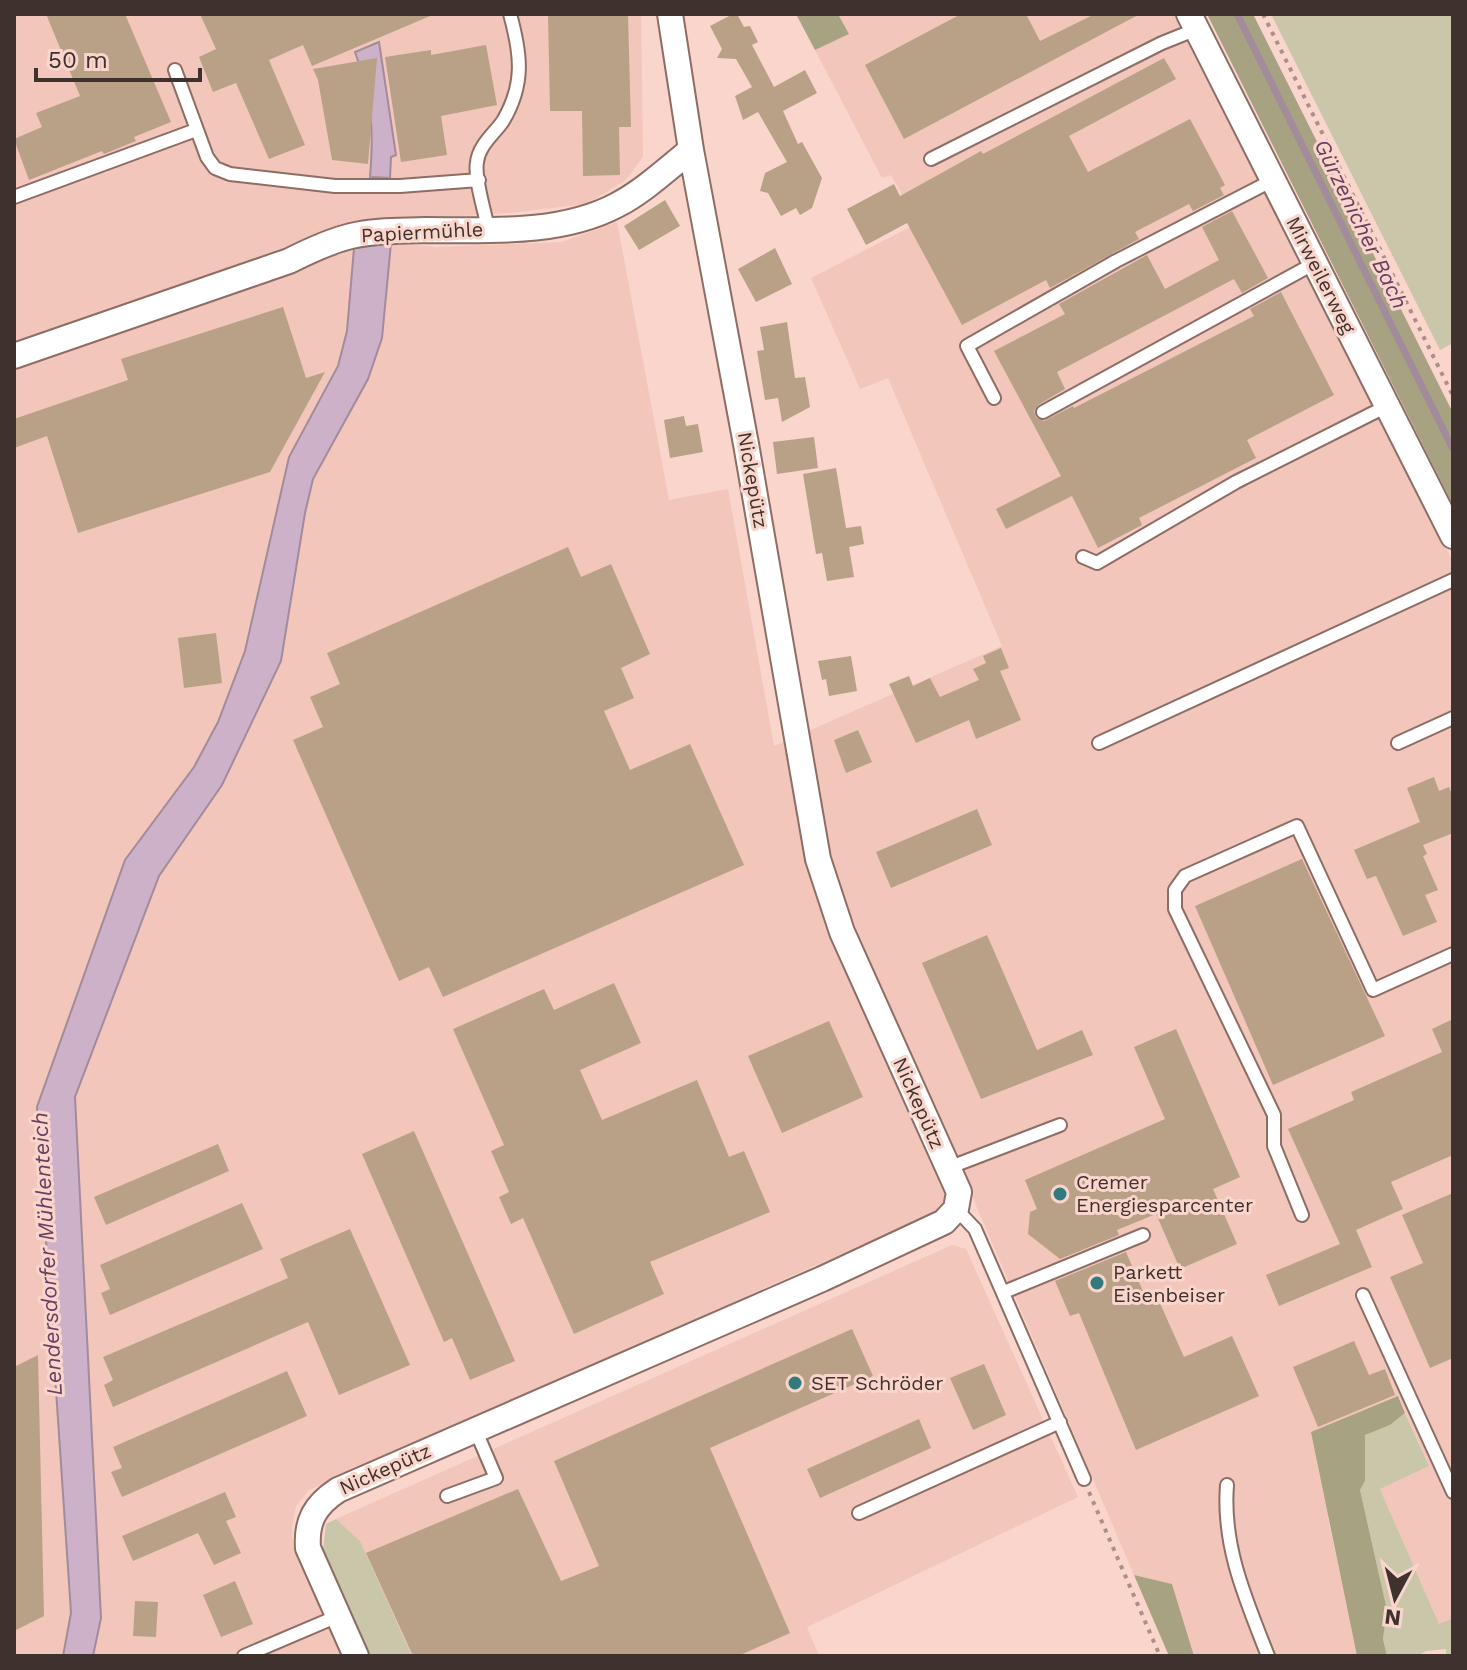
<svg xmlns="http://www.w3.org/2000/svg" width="1467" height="1670" viewBox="0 0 1467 1670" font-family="'Work Sans',sans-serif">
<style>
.built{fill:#f2c6ba}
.green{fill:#cac6aa}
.forest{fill:#a7a282}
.water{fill:#ccb1c8;stroke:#a28b9a;stroke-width:2}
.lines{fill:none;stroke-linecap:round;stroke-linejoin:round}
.stream{stroke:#a28b9a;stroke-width:7}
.building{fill:#b9a188}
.lane-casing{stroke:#8d6d64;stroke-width:16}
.street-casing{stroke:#8d6d64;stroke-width:28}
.path{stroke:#ab9088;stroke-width:4;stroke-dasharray:4 6;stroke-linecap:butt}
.lane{stroke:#fff;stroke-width:12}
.street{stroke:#fff;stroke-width:24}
.poi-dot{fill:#317a7d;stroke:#f9d5cb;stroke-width:3}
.labels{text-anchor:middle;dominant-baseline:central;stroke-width:6;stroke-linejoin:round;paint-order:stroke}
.street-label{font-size:20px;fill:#3f312d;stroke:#f9d5cb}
.poi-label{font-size:20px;fill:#3f312d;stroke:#f9d5cb;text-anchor:start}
.water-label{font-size:22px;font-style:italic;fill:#684063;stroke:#f9d5cb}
</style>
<rect width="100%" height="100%" fill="#f9d5cb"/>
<path class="built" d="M14,14H641L643,157L625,181L586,204L511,213L351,223L65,327L14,340Z
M838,14H1177L1453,562V1618L1439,1624L1380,1489L1429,1466L1399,1397L1328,1518L1357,1656H1194L1172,1584L1134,1575L972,1196L309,1490L296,1506L292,1528L293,1546L343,1656H93L101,1618L75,1097L159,876L222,785L281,661L305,513L313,479L368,379L382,338L391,243L436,247L562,242L617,222L669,500L728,489L774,746L1002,646L888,378L860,389L811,278L918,223L891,175L882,178L815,50L849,34Z
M354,248L347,331L338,366L289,457L245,651L218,722L194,767L125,860L41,1162L71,1613L62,1656H14V368Z
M952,1245L966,1249L1078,1497L807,1627L819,1656H412L360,1541L336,1519Z"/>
<path class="green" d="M1271,14H1453V343L1440,350Z
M1405,1413L1429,1466L1380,1489L1439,1624L1453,1618V1656H1446V1649L1426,1651L1417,1656H1387L1383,1639L1387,1610L1360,1490L1365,1481V1435L1390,1425Z
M336,1519L360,1541L412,1656H368L323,1550L326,1524Z"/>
<path class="forest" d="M796,14H838L849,34L815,50Z
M1207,14H1253L1453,413V505Z
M1398,1396L1405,1413L1390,1425L1365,1435V1481L1360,1490L1387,1610L1383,1639L1387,1656H1357L1311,1432Z
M1134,1575L1172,1584L1194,1656H1169Z"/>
<path class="water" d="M379,42L396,155L391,157L390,178L370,177C374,129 372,98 355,52Z
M391,243L382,338L368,379L313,479L305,513L281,661L222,785L159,876L75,1097L101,1618L93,1656H63L71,1613L37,1107L125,860L194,767L218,722L245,651L289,457L338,366L347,331L354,248Z"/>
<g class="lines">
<path class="stream" d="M1237,14L1453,449"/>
</g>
<path class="building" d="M46,14H125L171,122L134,137L136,141L104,154L102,151L29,180L14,139L42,127L36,113L80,96Z
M200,14H435L312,66L303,45L269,60L305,145L269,159L236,83L213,92L199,57L216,49Z
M548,14H628L631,127H619L620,175L583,176L582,111H550Z
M733,14H737L744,27L750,26L758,42L752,45L774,87L805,70L817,93L783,111L798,144L802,142L822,178L812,208L800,215L796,208L781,216L768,193L760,191L765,173L787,162L758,112L743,120L735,96L752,87L736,59L717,58L722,49L710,26Z
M961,14H1026L1040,41L1095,14H1140L904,139L865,65Z
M486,45L497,105L441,116L447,155L401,162L385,57L431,50V55Z
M377,58L368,164L332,160L318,80L313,69Z
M1164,58L1176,79L1069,136L1088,172L1190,119L1225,185L1220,188L1224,195L1193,211L1189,204L1135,232L1139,239L1050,288L1046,280L962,325L907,223L866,245L847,209L894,184L900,196L981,151L983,154Z
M665,200L680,226L639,250L624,226Z
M1232,211L1268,278L1242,293L1234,279L1057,372L1065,389L1038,405L1034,411L1036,417L1044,421L1073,406L1074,408L1254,316L1250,309L1281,292L1334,395L1247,440L1256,458L1139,518L1142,525L1098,548L1072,496L1006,529L996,509L1061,476L994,351L1065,314L1059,304L1147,255L1165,289L1219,260L1202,227Z
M775,248L792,284L756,302L738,269Z
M283,307L306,378L325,372L270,472L78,533L47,436L14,448V419L128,380L121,359Z
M787,322L795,378L805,377L810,407L782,422L778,398L765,400L757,351L764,350L760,327Z
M684,416L686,426L698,424L703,452L670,458L664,420Z
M814,437L818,468L777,474L773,442Z
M836,468L846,528L861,526L864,544L849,547L854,577L827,581L822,553L816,554L803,474Z
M568,547L581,577L611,564L650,654L621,668L634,698L604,711L630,770L690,744L744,865L443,997L429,967L399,981L293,740L323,727L310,697L340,684L327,653Z
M216,633L222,683L184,688L178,638Z
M1001,648L1009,668L1000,671L1021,720L976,739L969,720L916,743L889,684L909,676L913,686L930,678L940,697L979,680L973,669L986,663L983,656Z
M851,656L857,691L829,696L826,679L822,680L818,661Z
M858,730L872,762L846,773L834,740Z
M1434,777L1439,791L1449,787L1453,797V833L1423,845L1427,854L1423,856L1438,890L1425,895L1437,922L1403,936L1376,876L1367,879L1354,850L1420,822L1407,788Z
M977,809L992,845L891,888L876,852Z
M1302,859L1385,1036L1273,1085L1195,906Z
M987,935L1037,1050L1082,1030L1093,1055L981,1099L922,963Z
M614,983L641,1043L580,1070L602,1120L697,1080L729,1157L744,1151L770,1212L650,1262L664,1294L574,1334L523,1218L511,1224L499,1197L509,1192L491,1151L504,1145L453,1029L544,989L554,1010Z
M1453,1019V1155L1391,1182L1403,1209L1356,1230L1372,1267L1279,1306L1266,1275L1340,1244L1288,1129L1354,1100L1351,1092L1442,1052L1432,1029Z
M829,1021L863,1097L782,1133L748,1056Z
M1176,1029L1240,1177L1213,1189L1237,1244L1180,1269L1156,1214L1117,1230L1119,1235L1060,1259L1028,1234L1030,1212L1037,1209L1025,1180L1165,1119L1134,1047Z
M414,1131L515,1361L470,1380L452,1338L444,1342L362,1154Z
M218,1144L229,1171L106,1225L94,1197Z
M1453,1193V1358L1430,1368L1390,1277L1423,1263L1402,1215Z
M242,1203L263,1249L110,1315L101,1293L110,1289L100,1265Z
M350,1229L410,1365L339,1395L308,1322L113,1407L104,1385L113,1380L103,1357L288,1278L280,1259Z
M1126,1252L1149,1305L1159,1301L1184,1357L1232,1336L1259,1396L1136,1450L1079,1313L1070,1316L1055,1281Z
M852,1329L873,1376L710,1448L790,1633L738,1656H413L366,1553L518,1489L561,1581L599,1566L554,1461Z
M1354,1341L1369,1375L1385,1369L1395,1395L1318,1427L1293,1367Z
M38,1355L44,1616L14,1631V1367Z
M984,1364L1006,1415L973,1430L950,1378Z
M287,1371L307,1416L122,1497L111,1472L122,1468L113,1447Z
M919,1419L931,1448L820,1498L807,1469Z
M225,1492L236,1517L226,1521L241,1553L214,1565L198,1533L133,1561L122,1536Z
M235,1581L253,1624L221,1637L203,1595Z
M135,1601L158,1602L156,1637L133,1636Z"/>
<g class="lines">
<g class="lane-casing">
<path id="lane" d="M175,70L207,157L215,168L230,174L335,186H400L479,180
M931,159L1162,43L1197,29
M14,197L196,130
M488,229C485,211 474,179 477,162C479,145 494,134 503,121C525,84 521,54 510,14
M994,398L967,346L1116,261L1273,180
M1043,412L1315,263
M1083,557L1097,563L1236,482L1387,406
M1099,743L1453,580
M1398,743L1453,718
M948,1168L1060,1125
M956,1209L975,1229L1084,1479
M1302,1215L1274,1146V1115L1175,909V890L1185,876L1297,826L1373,990L1453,954
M1004,1292L1143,1235
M1363,1295L1453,1492
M1227,1485C1222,1546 1246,1600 1268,1656
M447,1496L496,1478L475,1429
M859,1513L1060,1422
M244,1656L338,1616"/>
</g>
<g class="street-casing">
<path id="street" d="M1189,14L1453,536
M14,356L289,261C309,251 330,241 351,236C375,230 401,231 425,230C487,230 561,235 617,205C644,191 667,169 691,150L670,14
M356,1656L308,1548C306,1521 315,1505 338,1490L822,1279L944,1222L956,1209L959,1192L842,932L818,859L746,444L691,150"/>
</g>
<path class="path" d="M1263,14L1453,396
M1089,1492L1160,1656"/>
<use href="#lane" class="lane"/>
<use href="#street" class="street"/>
</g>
<g class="poi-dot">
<circle cx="1060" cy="1194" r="8"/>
<circle cx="1097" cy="1283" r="8"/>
<circle cx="795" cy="1383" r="8"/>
</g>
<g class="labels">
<g class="street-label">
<text transform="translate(422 232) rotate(-3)">Papiermühle</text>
<text transform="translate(1321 275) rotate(63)">Mirweilerweg</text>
<text transform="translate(753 480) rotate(80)">Nickepütz</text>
<text transform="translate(919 1103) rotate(66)">Nickepütz</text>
<text transform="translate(385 1469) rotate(-24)">Nickepütz</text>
</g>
<g class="poi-label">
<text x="1076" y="1182">Cremer<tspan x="1076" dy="23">Energiesparcenter</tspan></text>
<text x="1113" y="1272">Parkett<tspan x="1113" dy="23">Eisenbeiser</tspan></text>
<text x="811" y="1383">SET Schröder</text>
</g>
<g class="water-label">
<text transform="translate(1361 224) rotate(64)">Gürzenicher Bach</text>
<text transform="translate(47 1254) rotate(-93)">Lendersdorfer Mühlenteich</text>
</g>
</g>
<rect width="1467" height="1670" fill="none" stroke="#3f312d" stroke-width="32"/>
<g transform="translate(1395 1598) rotate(187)" stroke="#f9d5cb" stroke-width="6" paint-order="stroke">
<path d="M0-6L14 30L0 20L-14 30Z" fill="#3f312d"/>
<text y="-12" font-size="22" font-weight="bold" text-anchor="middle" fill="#3f312d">N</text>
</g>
<path d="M36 68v12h164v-12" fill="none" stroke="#3f312d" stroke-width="4"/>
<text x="48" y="68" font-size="24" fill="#3f312d" stroke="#f9d5cb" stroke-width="6" paint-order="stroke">50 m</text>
</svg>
